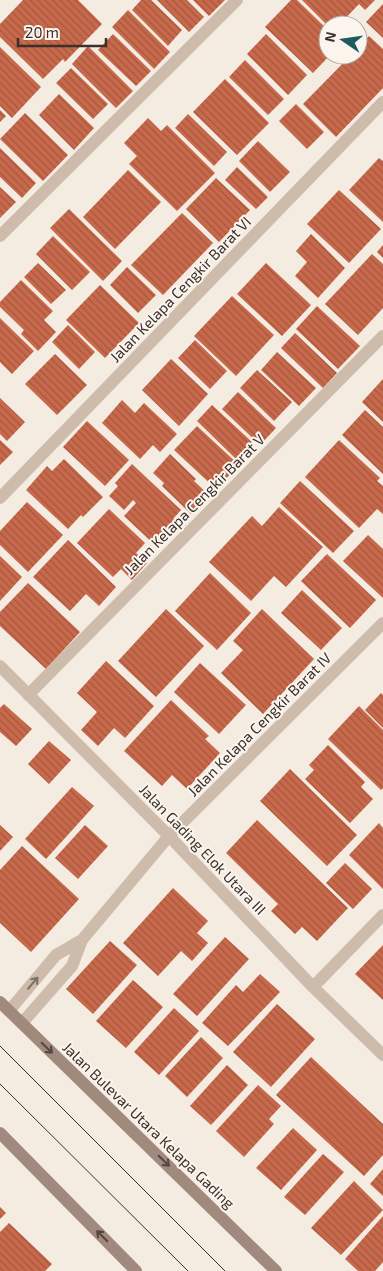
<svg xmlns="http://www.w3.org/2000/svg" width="383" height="1271" viewBox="0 0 383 1271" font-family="'Exo 2',sans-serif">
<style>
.building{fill:url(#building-back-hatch)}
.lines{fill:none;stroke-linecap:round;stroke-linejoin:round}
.street{stroke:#cdbbac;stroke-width:12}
.secondary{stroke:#a18a7d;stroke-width:12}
.tram{stroke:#3b302b;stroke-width:1}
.oneway{stroke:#7d6f65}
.oneway2{stroke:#544640}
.labels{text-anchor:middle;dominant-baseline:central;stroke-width:4;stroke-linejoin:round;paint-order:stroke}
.street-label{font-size:15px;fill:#3b302b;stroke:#fbf5ee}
</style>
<defs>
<pattern id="building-back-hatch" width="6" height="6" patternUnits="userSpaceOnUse" patternTransform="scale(1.25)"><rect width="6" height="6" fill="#c8694b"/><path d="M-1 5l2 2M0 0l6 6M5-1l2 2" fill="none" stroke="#a4573f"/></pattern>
</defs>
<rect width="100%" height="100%" fill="#f4ebe1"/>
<path class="building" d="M23,0H78L102,24L65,62L63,59L43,79L0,37V24Z
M141,0H151L182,30L168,46L132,10Z
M157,0H187L204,17L189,32Z
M193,0H225L209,16Z
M291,0H297L328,30V55H330L313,73L265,27Z
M302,0H375L365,10L359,4L339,25H327Z
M383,4V38L366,22Z
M128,10L170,52L154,69L112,27Z
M113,34L151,71L136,86L98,50Z
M266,34L307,75L288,95L247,54Z
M369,36L383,49V88L336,137L303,104L351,55H358V47Z
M88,46L133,91L116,108L72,64Z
M0,47L41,87L12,118L0,106Z
M245,60L284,99L268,115L229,77Z
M71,68L108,104L93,119L56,83Z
M225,79L269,123L237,155L193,112Z
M59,94L94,128L74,150L39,115Z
M296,104L324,132L307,149L279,121Z
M0,110L6,116L0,122Z
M25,113L68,155L43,181L0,139Z
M188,114L227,152L214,166L175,128Z
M148,118L161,131L167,125L215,173L177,211L129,164L137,156L124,143Z
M258,141L290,172L270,192L239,161Z
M0,148L36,183L22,198L0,177Z
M379,158L383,161V222L349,190Z
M237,167L268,197L256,209L225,180Z
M128,170L161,202L115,249L83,217Z
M216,178L250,210L219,242L186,209Z
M0,187L16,202L0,218Z
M339,190L381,229L349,263L307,224Z
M69,209L122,261L103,281L50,228Z
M182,213L213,243L163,295L131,265Z
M311,234L345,268L318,298L295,276L307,262L296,251Z
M53,236L90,272L72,290L36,254Z
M383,245V258L377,252Z
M372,254L383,264V308L358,335L325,304Z
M38,263L66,290L51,304L24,277Z
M266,263L311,305L282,336L237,294Z
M127,267L156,295L138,313L110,285Z
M21,280L53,311L44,320L56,332L38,351L21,334L24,330L0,307V302Z
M100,285L139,323L105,358L66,320Z
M232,296L274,335L236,376L194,336Z
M317,306L360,346L338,369L296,329Z
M0,318L34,351L12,374L0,362Z
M68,325L95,352L79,369L52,342Z
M295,333L337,373L323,388L281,348Z
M195,340L227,371L210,389L178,358Z
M277,352L316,388L299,406L261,370Z
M55,354L87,385L57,415L25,384Z
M171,359L208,394L179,426L142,390Z
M257,370L292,402L274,421L240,388Z
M383,379V422L362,402Z
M238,392L276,428L260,445L222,409Z
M0,398L25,422L7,441L0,434Z
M122,400L135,413L144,403L177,434L160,452L153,445L140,459L102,423Z
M212,405L252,442L236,459L197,421Z
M365,410L383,427V474L342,435Z
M87,421L129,460L105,486L63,447Z
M197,426L239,465L216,489L174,450Z
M0,440L13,452L0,465Z
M339,440L380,478L377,481L383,486V514L377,509L359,528L305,477Z
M170,454L196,479L194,481L209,495L191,514L162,486L164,483L153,473Z
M64,459L103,497L83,517L81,515L68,529L26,490L47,466L52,471Z
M132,464L181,510L173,519L179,524L157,547L124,516L136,503L133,500L124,510L109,496L118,486L115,483Z
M300,481L354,531L333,553L280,503Z
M27,502L63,535L28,572L0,545V531Z
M279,507L323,547L286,587L274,576L251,601L209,562L252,516L262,526Z
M109,509L145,543L136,553L147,563L132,580L121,569L113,577L77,543Z
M368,535L383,549V598L343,561Z
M68,540L116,587L99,606L86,594L70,611L33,577Z
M327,554L376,600L350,628L301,581Z
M0,556L22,577L0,601Z
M210,573L251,613L217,650L175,611Z
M28,583L80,632L46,669L0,626V612Z
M302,590L342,628L321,650L281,613Z
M166,609L204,646L156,697L118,661Z
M262,609L314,659L263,714L221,673L243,650L233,641Z
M106,661L154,706L125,738L114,728L98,746L81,730L97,712L77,693Z
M200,663L246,705L219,734L174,692Z
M381,693L383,695V728L365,710Z
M171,700L209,736L205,739L220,753L187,789L172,775L162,786L124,751Z
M4,704L32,729L16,746L0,732V708Z
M359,706L383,730V788L381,790L328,739Z
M49,741L71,760L49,784L28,764Z
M328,745L365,782L361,787L373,799L350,823L305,779L314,770L309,765Z
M290,769L357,835L327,866L260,801Z
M72,787L94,806L46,859L25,839Z
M257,820L348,908L317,941L302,927L295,934L271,911L278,904L226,853Z
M379,823L383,828V889L349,855Z
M0,825L13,837L0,851Z
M85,825L108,846L78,879L55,858Z
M22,846L79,899L31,952L0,923V870Z
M345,863L372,889L353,909L326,883Z
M173,888L208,921L197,933L208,943L192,961L181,951L158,976L123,943Z
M225,937L249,959L197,1016L173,994Z
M110,941L137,965L93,1014L66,989Z
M383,945V1000L355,974Z
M260,974L280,992L228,1046L202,1023L236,985L243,992Z
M133,980L163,1007L126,1048L96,1021Z
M277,1004L315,1039L271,1087L233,1052Z
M174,1008L199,1031L159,1075L134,1052Z
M201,1037L223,1058L187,1097L165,1076Z
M311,1057L383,1124V1155L364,1176L276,1095Z
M227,1065L248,1085L211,1125L190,1106Z
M258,1085L281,1106L269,1119L274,1124L244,1157L216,1131Z
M293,1128L317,1150L281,1190L256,1168Z
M323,1154L344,1172L305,1215L284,1197Z
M383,1169V1196L370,1184Z
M354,1181L383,1210L341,1255L311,1228Z
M0,1207L6,1213L0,1219Z
M383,1216V1262L375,1271H358L345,1259Z
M9,1223L52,1264L45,1271H0V1232Z"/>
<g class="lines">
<path class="street" d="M0,236L237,0
M0,498L383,102
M0,666L169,836L313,987L383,1055
M28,695L383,336
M313,987L383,915
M9,1011L56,955L82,940
M22,1023L72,966L82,940L169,836L383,623"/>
<path class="secondary" d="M0,1002L276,1271
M0,1133L136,1271"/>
<path class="tram" d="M0,1046L225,1271
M0,1084L188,1271"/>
</g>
<defs><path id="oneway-shaft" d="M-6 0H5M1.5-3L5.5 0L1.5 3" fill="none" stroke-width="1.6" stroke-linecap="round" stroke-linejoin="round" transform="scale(1.25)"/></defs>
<use class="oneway" href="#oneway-shaft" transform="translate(33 983) rotate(-50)"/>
<g class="oneway2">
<use href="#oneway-shaft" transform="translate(47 1048) rotate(44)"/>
<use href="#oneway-shaft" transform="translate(164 1161) rotate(44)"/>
<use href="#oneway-shaft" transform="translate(102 1236) rotate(-135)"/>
</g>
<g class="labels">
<g class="street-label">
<text transform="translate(180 289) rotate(-46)">Jalan Kelapa Cengkir Barat VI</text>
<text transform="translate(194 504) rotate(-45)">Jalan Kelapa Cengkir Barat V</text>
<text transform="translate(259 724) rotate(-45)">Jalan Kelapa Cengkir Barat IV</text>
<text transform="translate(203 849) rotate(46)">Jalan Gading Elok Utara III</text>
<text transform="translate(149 1125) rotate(44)">Jalan Bulevar Utara Kelapa Gading</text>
</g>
</g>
<g transform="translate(343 40) rotate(283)"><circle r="24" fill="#fbf5ee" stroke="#aea6a0"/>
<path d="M0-4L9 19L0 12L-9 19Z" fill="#1f5a5e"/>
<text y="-8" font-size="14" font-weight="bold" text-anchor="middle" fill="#3b302b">N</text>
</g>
<path d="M18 38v8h88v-8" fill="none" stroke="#3b302b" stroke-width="2.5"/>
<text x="25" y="38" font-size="15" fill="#3b302b" stroke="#fbf5ee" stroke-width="4" paint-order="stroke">20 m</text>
</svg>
